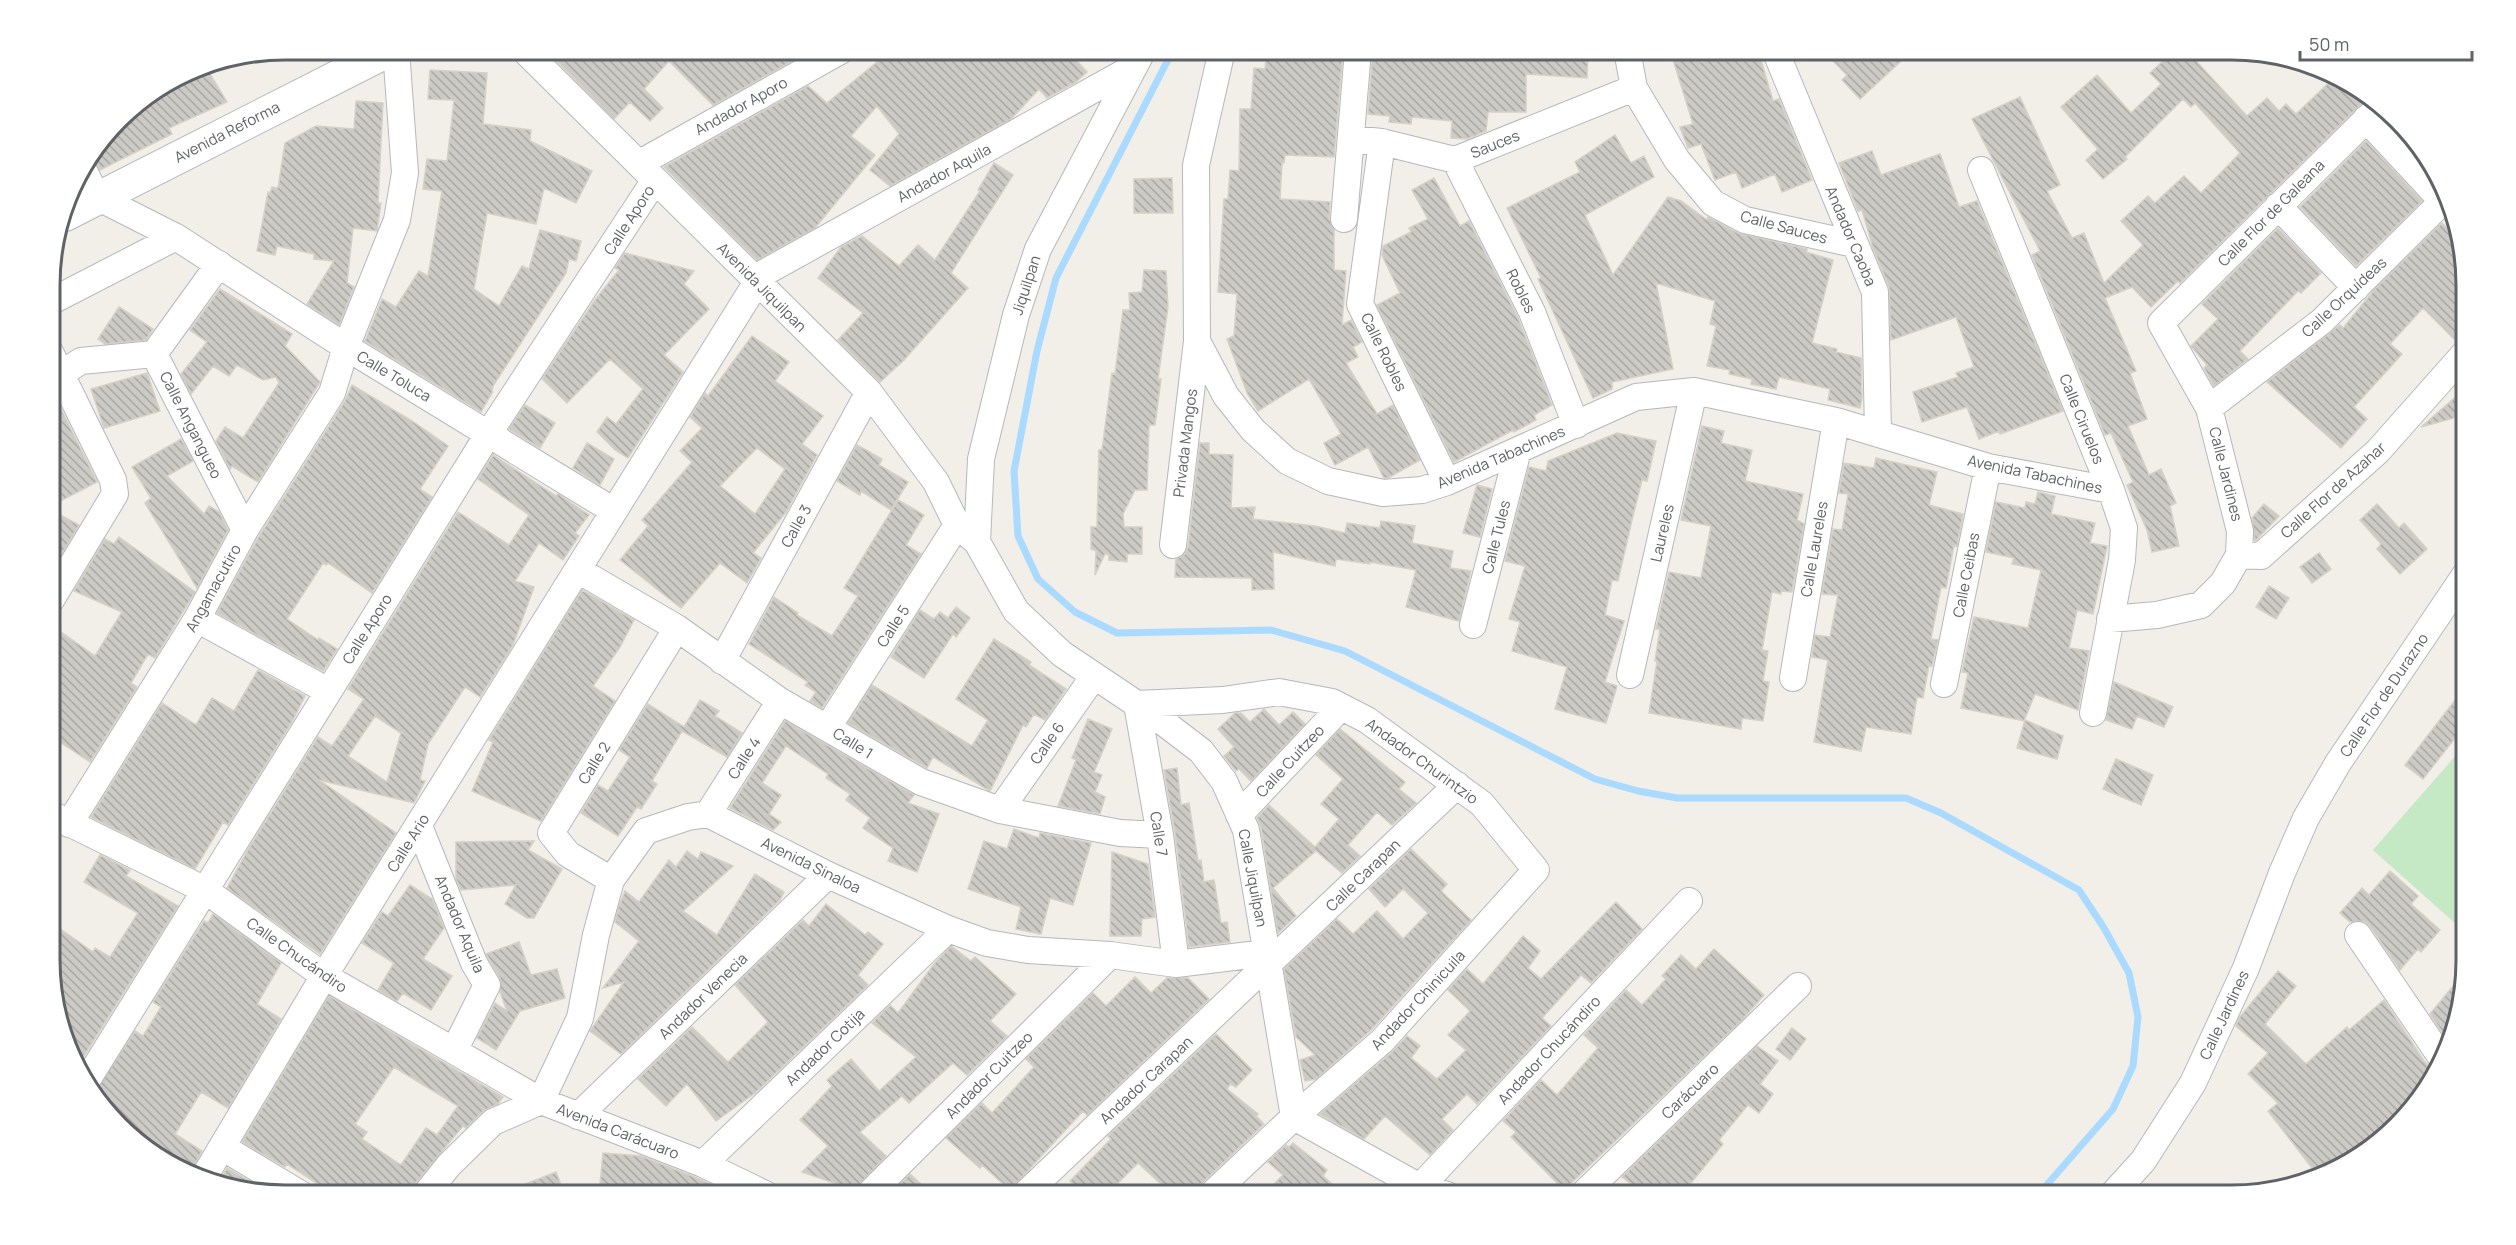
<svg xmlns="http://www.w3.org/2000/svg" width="2516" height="1245" viewBox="0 0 2516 1245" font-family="Manrope,sans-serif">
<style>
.garden{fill:#c5e8c5}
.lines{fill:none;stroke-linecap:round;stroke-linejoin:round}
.stream{stroke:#aadaff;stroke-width:7}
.building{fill:url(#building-back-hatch);stroke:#d6d1c6;stroke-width:1.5;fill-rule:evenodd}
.minor-casing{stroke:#b5b8bc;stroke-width:28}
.tertiary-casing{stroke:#b5b8bc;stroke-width:34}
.minor{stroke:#fff;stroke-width:26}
.tertiary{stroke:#fff;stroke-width:32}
.labels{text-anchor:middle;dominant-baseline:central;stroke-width:5;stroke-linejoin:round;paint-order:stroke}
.street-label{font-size:15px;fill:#5f6368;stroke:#fff}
.rim{fill:none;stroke:#5f6368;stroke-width:3}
</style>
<defs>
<pattern id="building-back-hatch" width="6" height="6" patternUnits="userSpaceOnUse" patternTransform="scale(1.5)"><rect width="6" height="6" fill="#cccac5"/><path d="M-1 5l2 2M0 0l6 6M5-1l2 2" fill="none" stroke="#a9a8a4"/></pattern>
</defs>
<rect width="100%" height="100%" fill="#f1efe8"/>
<path class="garden" d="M2466,744V933L2373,850Z"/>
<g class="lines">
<path class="stream" d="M1173,50L1056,278L1037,351L1014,471L1018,536L1038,579L1075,612L1117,633L1271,630L1345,651L1595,779L1638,791L1677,798H1906L1941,813L2079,890L2104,928L2129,973L2138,1017L2133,1066L2113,1109L2038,1195"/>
</g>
<path class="building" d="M561,50H812L713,105L669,61L644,89L663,108L650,121L630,102L614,119L554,58Z
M867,50H1067L1087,72L1076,82L1047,98L1039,89L1011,119L890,186L870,170L899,134L877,106L851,136L875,155L815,228L757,260L664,167L808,86L827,103L877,62Z
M1267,50H1343L1334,157L1285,155L1284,163H1282L1280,199L1330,202L1329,218L1334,230V270L1346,271L1342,325L1351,320L1362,342L1353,347L1358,357L1346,363L1377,414L1393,405L1420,460L1388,478H1384L1368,447L1335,465L1324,443L1341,434L1309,379L1258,411L1247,393L1227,339L1234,336L1237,294L1218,292L1224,199H1228L1230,170L1239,171L1240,109H1251L1254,68L1265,69Z
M1373,50H1588L1587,78L1526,74V112H1488L1486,131L1467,139L1451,138L1452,121L1412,117L1411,124L1389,122L1390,116L1368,114Z
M1681,50H1697L1701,62L1742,50H1758L1773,101L1779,99L1812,180L1782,192L1775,174L1742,188L1736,172L1715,180L1701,144L1688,148L1680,127L1693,124L1671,53Z
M1822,50H1913L1860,99L1842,80L1847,75Z
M2175,50H2189L2199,59L2197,62L2247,116L2267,98L2279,111L2286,104L2296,114L2337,75L2369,96L2180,283L2178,281L2151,307L2132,287L2105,298L2136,371L2130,373L2147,419L2128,426L2149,475L2161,469L2176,503L2170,506L2179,546L2152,552L2147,530L2127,485L2133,482L2111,433L2105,435L2032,255L2040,251L1972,119L2020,97L2060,185L2047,191L2072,238L2084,233L2104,283L2143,245L2121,221L2148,196L2155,203L2184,176L2201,193L2240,153L2195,103L2191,107L2183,99L2125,157L2127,159L2103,179L2086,160L2098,149L2061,107L2097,75L2131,113L2161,84L2150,73Z
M205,66L227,102L169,128L172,134L100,170L92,157L129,108L174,81Z
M430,70L487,73L483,124L531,130L530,141L592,171L576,203L544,188L536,224L487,213L474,289L499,306L522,266L529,269L540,230L581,241L576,261L569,259L566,273L493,386L492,393L481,412L365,341L382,299L396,307L419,271L428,276L442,191L423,189L427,159L447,161L454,100L428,99Z
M356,101L383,103L378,203H381L377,231L353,228L347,283L354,287L339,325L307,304L334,261L314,259V254L277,246L275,255L257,251L268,192L270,193L272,187L278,188L285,143L316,126L354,129Z
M2392,115L2427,154L2432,168L2387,120Z
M1615,135L1631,163L1644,156L1654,177L1585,215L1613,275L1668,197L1681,201L1707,220L1708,217L1738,233L1807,249L1806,252L1833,260L1812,343L1837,349L1836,352L1861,358L1862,398L1860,408L1828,400L1830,389L1779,377L1776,389L1751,384L1752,379L1729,374L1730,370L1707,366L1716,326L1710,324L1715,301L1656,283L1673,369L1612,382V389L1593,398L1538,279L1541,278L1507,208L1580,172L1575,162Z
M2366,141L2422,201L2356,266L2300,207Z
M1872,151L1881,175L1940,154L1959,207L1977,201L2063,411L2000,434L1999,431L1979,439L1967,407L1922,422L1913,392L1958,377L1956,373L1974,367L1956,317L1891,340L1889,287L1873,248L1862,210L1858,211L1839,163Z
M994,163L1013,175L951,273L968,288L903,361L880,382L838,340L863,313L818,278L841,247L862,236L899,266L918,245L935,260L980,191L978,190Z
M1172,178L1173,213H1134V179Z
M1434,178L1460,226L1469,221L1518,318L1552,405L1534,415L1536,420L1514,432L1513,430L1454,462L1377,305L1400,293L1382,255L1383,246L1411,232L1409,228L1428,219L1412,190Z
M2442,223L2459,240L2465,255V338L2456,341L2423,308L2390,344L2402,354L2354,407L2367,419L2341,448L2267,382L2340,325L2343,328L2375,289Z
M2278,228L2321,273L2301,293L2298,291L2240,351L2248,359L2214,386L2204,368L2207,365L2191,346L2218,319L2202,304Z
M625,253L694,271L684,284L709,309L664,355L683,372L628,458L615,450L597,432L607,417L616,424L643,389L610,359L567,403L542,379L595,300L619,270L615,268Z
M1144,270L1166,271L1168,307L1158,379H1161L1155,425H1149L1147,490H1135L1123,514L1124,527H1142V554H1127V562L1109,560V555L1105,554L1095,575L1096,551L1091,549V527H1097L1099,450H1102L1112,373L1115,374L1123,310H1130L1129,293L1142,292Z
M220,289L292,334L285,346L320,382L258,482L232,466L230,469L216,441L225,427L243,438L279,383L276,377L263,380L237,365L229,376L213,366L191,394L181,374L207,342L190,330Z
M119,307L153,329L146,340L105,344L98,339Z
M752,336L789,362L775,381L823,416L802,444L817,455L786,512L753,553L761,558L747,583L720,563L681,608L620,560L648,526L642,520L692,462L680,451L702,428L690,417L705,393L708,396ZM757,448L785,469L755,514L720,486Z
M147,373L160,411L104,428L91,389Z
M352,385L412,421L448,446L420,489L432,497L372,593L328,563L326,565L323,563L287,619L318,640L319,638L337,649L323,671L217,613L258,538L345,401Z
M50,387L97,482L51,506V497Z
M2465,389V415L2421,427Z
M525,405L555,423L540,448L509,429Z
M1702,426L1724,431L1721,443L1752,450L1745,481L1803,494L1797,520L1804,524L1792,592L1781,591V594L1772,592L1762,650L1768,651L1763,681L1769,682L1763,721L1742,718L1741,729L1649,713L1657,661H1655L1660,629H1656L1669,572L1701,578L1711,526L1681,520Z
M1617,433L1656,441L1647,481L1642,480L1632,520L1618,581L1612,580L1605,615L1624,621L1605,682L1617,686L1606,723L1555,709L1567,667L1512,651L1520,622L1509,619L1525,566L1505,561L1529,467L1546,471L1548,461Z
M181,439L193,461L167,476L204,514L209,506L219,512L228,530L197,588L145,503L151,498L132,467Z
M587,443L614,459L600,485L573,468Z
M1200,443H1209V454L1233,455L1231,508L1255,507L1253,519L1315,526L1345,533L1347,523L1380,528L1381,521L1415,526L1412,543L1453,551L1450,568L1471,571L1459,621L1406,607L1416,570L1370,562V564L1336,559L1335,566L1273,552L1274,589L1252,590V578L1175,577L1176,559L1185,554L1188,547Z
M857,445L882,459L879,465L908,482L891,510L861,491L860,495L837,481Z
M493,455L556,496L558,494L589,515L575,533L579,536L563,560L539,543L515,581L534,587L513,645L480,697L465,687L428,744L420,780L425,781L414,803L319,780L396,833L320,954L227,888L249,848L318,737L332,746L364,699L348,689L458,512L509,545L529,515L478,479ZM375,716L401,733L387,782L348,756Z
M1876,458L1937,472L1929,505L1963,514L1957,546L1954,545L1946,588L1941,587L1931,639L1938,640L1932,666L1929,665L1923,698L1917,697L1911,734L1866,727L1861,751L1814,742L1828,660L1812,657L1815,635L1830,637L1838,595L1822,594L1833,529L1842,530L1848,494L1839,493L1844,463L1874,468Z
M1477,485L1492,489L1480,537L1463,533Z
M2038,492L2055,496L2051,514L2095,523L2090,543L2107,546L2093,614L2077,610L2069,648L2089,651L2078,710L2035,694L2024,721L1961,708L1968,673L1962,672L1974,617L2028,628L2041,570L2012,564L2014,558L1986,552L1996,502L2025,508L2026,502L2035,504Z
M898,500L924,515L906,545L921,554L822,708L810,701L816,692L805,685L808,682L749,644L774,597L798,613L797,615L832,636L858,596L844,588Z
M2264,504L2279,516L2255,541L2252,518Z
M2377,504L2399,528L2404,523L2427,549L2400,574L2377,549L2381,544L2360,520Z
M51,510L79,525L51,572Z
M119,537L195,592L155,658L148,654L131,683L137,687L90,762L51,736V625L95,656L122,612L74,591L105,539L114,544Z
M2319,553L2331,569L2312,583L2300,567Z
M2269,586L2289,598L2276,619L2256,607Z
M582,590L634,620L620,647L593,686L615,701L541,821L472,791L493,742L489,740Z
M956,607L970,618L956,637L953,634L924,678L891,657L920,610L934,619L940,612L948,618Z
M994,639L1031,662L1029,665L1066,689L1045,720L1034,714L1026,727L1023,725L990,791L933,757L927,768L848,723L872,685L972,746L988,720L956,699Z
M258,670L305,696L293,720L228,825L223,822L195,869L91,817L162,703L196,725L212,698L234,711Z
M2114,682L2173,707L2164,727L2137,716L2132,729L2106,720Z
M2466,686V724L2423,779L2405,765Z
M700,700L719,711L715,716L742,733L727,757L682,731L652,781L657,784L641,809L637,807L618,836L581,813L598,785L608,791L630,757L619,750L648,704L684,727Z
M1264,709L1279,725L1293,712L1305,724L1251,781L1239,769L1236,771L1224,756L1234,747L1218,729L1235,713H1241L1250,722Z
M1088,719L1112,729L1094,772L1102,775L1095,792L1105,797L1100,814L1058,806L1076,760L1072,758Z
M2025,720L2063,736L2057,759L2017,748Z
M785,721L914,795L908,803L939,814L917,872L888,861L893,848L863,828L870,818L846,800L850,794L826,778L828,774L786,746L762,783L781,795L769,814L781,822L773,830L730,808Z
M1340,729L1405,782L1399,789L1416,803L1392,825L1377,812L1348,845L1360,856L1342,873L1316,851L1273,888L1296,916L1278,933L1261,828L1257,818L1269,805L1315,847L1339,819L1321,804L1343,779L1316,755Z
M2116,759L2153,775L2141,805L2103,789Z
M1177,768L1181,805L1189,803L1198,861L1201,860L1204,882L1214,880L1221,923L1227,922L1230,942L1189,947L1175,833L1164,770Z
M1014,829L1039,838L1040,833L1091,843L1073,905L1050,898L1041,934L1016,929L1021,907L968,889L984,841L1007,849Z
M534,841L528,850L562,869L534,918H527L505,904L516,885L461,890L456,879V842Z
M1411,849L1447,884L1441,891L1471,920L1371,1030L1316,1079L1305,1081L1300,1060L1315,1055L1296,1037L1284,969L1337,919L1353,934L1377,911L1403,939L1428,913L1403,889L1385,907L1369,889Z
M687,851L698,859L701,852L733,866L683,911L717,935L755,874L784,892L780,900L621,1054L590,1031L624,982L603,988L639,941L615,922L619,906L625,891L639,902L669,860L676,867Z
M1112,852L1148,864L1155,917L1142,919L1141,936H1110Z
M100,855L130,870L126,876L178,906L77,1067L67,1050L52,991L51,941L59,928L93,952L95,948L110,957L138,913L84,882Z
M2390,871L2418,896L2411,904L2440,930L2421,952L2418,949L2400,970L2370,926L2364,921L2350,922L2340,913L2362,888L2369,895Z
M410,885L432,899L444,928L423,959L452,976L431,1010L403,993L397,1001L378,990L394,963L362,943L382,912L388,916Z
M1616,902L1642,929L1591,983L1581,975L1542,1018L1551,1026L1477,1104L1467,1094L1442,1119L1453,1130L1430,1155L1385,1116L1364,1139L1320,1114L1392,1052L1407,1036L1420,1046L1411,1058L1437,1079L1466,1050L1448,1035L1470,1011L1448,990L1467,969L1483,984L1523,936L1540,951L1528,968L1541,979Z
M826,904L865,935L868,932L883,944L858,975L868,985L755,1093L716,1121L687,1084L666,1106L638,1079L692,1027L728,1062L768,1022L735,985L803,920L809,926Z
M213,914L281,963L257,1004L281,1019L228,1108L201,1092L175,1134L202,1151L190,1173L181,1171L98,1103L93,1095L135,1031L143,1036L161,1007L153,1002L204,921L208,923Z
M519,942L531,975L557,969L565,998L520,1011L496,1050L477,1038L495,1003L507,1011L500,992V978L486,954Z
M951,946L971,961L975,957L1016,994L990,1021L1007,1036L967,1075L953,1063L909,1103L902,1096L860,1132L886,1156L854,1190L802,1172L828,1146L800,1120L832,1086L827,1080L851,1059L879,1091L916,1057L872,1023L890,1005L898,1013L934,964Z
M1714,949L1764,995L1742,1020L1564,1190L1511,1137L1516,1132L1503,1121L1541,1080L1557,1095L1598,1048L1584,1035L1626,990L1642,1005L1666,979L1662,976L1681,955L1696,969Z
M2278,971L2296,986L2265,1024L2306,1064L2347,1027L2349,1030L2384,1000L2424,1061L2436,1073L2408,1116L2362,1156L2319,1177L2268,1111L2278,1103L2248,1074L2268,1053L2236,1026L2239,1018Z
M2463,974L2451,1027L2444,1035L2430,1014Z
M1135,977L1151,993L1167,978H1188L1209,999L1087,1115L1083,1111L1010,1190L982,1165L980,1168L946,1138L982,1103L992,1113L1034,1067L1026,1059L1093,993L1106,1006Z
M329,996L503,1097L498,1104L483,1111L466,1128L463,1126L413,1186L410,1195H335L287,1164L285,1167L242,1142ZM394,1067L458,1106L437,1135L426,1128L401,1165L362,1139L367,1132L355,1124Z
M1792,1028L1806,1039L1790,1060L1776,1049Z
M1216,1034L1252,1070L1236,1087L1230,1084L1227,1089L1258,1114L1256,1116L1264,1124L1201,1184L1196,1195H1173L1138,1163L1106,1195H1085L1070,1181L1111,1139L1108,1136Z
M1757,1046L1778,1061L1760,1084L1773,1094L1759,1113L1748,1105L1719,1140L1723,1144L1681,1195H1645L1622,1177Z
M1293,1143L1327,1170L1323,1176L1345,1195H1263L1283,1175L1268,1162L1286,1145L1289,1147Z
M603,1153L641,1156L697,1178L733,1195H599Z
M227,1168L261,1188L260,1190L220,1180Z
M556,1172L565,1195H500V1194Z
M910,1174L933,1195H889Z"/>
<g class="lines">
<g class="minor-casing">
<path id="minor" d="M524,50L869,392L936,482L957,525L977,542L1016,611L1062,654L1159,719L1201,751L1224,781L1246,830L1294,1117L1420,1187L1447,1195
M1222,50L1196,165L1197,341L1226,396L1253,430L1287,461L1328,481L1383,493L1422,490L1447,482L1636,397L1694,391L1836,421L1988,467L2111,490
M1627,50L1634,88L1677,160L1713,203L1745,220L1854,244
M1775,50L1875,292L1878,432
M2366,119L2446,205
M1351,139L1382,142L1455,160L1634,88
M1382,142L1360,304L1447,482
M1455,160L1532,312L1576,425
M640,163L842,50
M83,169L97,197L176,237L346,347L614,511
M1981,170L2111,490L2124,528L2122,560L2093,713
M2278,206L2356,288
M1344,219L1358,50
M219,264L154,354L245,530
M753,279L1134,67
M50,302L176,237
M50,352L113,480L115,494L51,600
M62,373L81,361L154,354
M2209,408L2322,321L2444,200
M977,542L981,459L1016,315L1038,249L1143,50
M1173,545L1197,341
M2239,555L2261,556L2378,451L2465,353
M578,570L677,628L780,701L921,782L1000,810L1120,833L1160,835
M197,619L328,691
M2110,619L2157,615L2201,605L2223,583L2239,555L2240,531L2209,408L2161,323L2381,105
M1473,625L1518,450
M722,661L869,392
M1630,675L1694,391
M1793,678L1836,421
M1944,684L1988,467
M828,727L957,525
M1000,810L1094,676
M51,814L205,890L324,976L541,1101L703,1164L767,1195
M708,814L780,701
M1239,815L1341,707
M69,824L197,619L245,530L332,393L346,347L397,220L405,173L396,50
M419,826L474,963L487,985L454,1051
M611,880L568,854L551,833L677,628
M2358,935L2443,1060
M1176,964L1160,835L1137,704L1223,700L1279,692L1332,702L1367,720L1482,804L1536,870L1382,1041L1294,1117L1211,1195
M86,1082L489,433L655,180
M541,1101L580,1018L596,935L611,880L646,831L688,817L708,814L828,875L948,929L987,943L1028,950L1110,955L1176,964L1266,953
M578,1116L828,875
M222,1147L302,1195
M703,1164L948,929
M204,1177L324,976L757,282
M425,1195L449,1165L493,1122L541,1101
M868,1195L1110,955
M1024,1195L1457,785
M1407,1195L1420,1187L1689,901
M1582,1195L1798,986
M2112,1195L2143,1161L2193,1083L2246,968L2282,873L2306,818L2338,763L2465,575"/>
</g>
<g class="tertiary-casing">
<path id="tertiary" d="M65,215L390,50"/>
</g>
<use href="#minor" class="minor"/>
<use href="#tertiary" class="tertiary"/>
</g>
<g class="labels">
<g class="street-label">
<text transform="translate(741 106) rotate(-29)">Andador Aporo</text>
<text transform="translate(227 132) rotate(-27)">Avenida Reforma</text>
<text transform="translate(1495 144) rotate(-22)">Sauces</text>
<text transform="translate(944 173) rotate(-29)">Andador Aquila</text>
<text transform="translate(2271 213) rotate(-45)">Calle Flor de Galeana</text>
<text transform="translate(629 220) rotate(-57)">Calle Aporo</text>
<text transform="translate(1784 227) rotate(15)">Calle Sauces</text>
<text transform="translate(1851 236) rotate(67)">Andador Caoba</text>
<text transform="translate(1026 285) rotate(-72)">Jiquilpan</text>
<text transform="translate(762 287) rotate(45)">Avenida Jiquilpan</text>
<text transform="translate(1521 291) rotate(64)">Robles</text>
<text transform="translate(2344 297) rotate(-43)">Calle Orquídeas</text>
<text transform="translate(1384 352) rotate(64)">Calle Robles</text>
<text transform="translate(394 376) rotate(31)">Calle Toluca</text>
<text transform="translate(2082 419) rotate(68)">Calle Ciruelos</text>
<text transform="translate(191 425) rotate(63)">Calle Angangueo</text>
<text transform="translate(1185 443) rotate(-83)">Privada Mangos</text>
<text transform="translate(1501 457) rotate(-23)">Avenida Tabachines</text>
<text transform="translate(2035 474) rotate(12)">Avenida Tabachines</text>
<text transform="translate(2226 474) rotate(76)">Calle Jardines</text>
<text transform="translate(2333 490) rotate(-42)">Calle Flor de Azahar</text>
<text transform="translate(796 526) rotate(-61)">Calle 3</text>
<text transform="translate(1662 533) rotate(-77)">Laureles</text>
<text transform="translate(1496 537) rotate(-76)">Calle Tules</text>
<text transform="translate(1814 549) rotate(-80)">Calle Laureles</text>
<text transform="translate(1966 575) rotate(-79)">Calle Ceibas</text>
<text transform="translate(213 588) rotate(-61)">Angamacutiro</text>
<text transform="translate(893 626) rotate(-57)">Calle 5</text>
<text transform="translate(367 629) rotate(-58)">Calle Aporo</text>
<text transform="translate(2384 695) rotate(-56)">Calle Flor de Durazno</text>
<text transform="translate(853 743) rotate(32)">Calle 1</text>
<text transform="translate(1047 743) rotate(-55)">Calle 6</text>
<text transform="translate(744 758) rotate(-57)">Calle 4</text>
<text transform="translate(1290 761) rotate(-47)">Calle Cuitzeo</text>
<text transform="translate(1422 761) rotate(36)">Andador Churintzio</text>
<text transform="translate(594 763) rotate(-58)">Calle 2</text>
<text transform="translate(1159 834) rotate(81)">Calle 7</text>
<text transform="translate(408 843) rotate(-58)">Calle Ario</text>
<text transform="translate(811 865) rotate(26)">Avenida Sinaloa</text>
<text transform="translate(1363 875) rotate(-44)">Calle Carapan</text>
<text transform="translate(1253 878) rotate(79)">Calle Jiquilpan</text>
<text transform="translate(460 924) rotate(67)">Andador Aquila</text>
<text transform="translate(297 955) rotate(35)">Calle Chucándiro</text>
<text transform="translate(703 996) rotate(-44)">Andador Venecia</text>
<text transform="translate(1418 1000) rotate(-47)">Andador Chinicuila</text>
<text transform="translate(2224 1015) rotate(-65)">Calle Jardines</text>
<text transform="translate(825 1047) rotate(-44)">Andador Cotija</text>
<text transform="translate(1549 1050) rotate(-47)">Andador Chucándiro</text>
<text transform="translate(989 1075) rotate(-45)">Andador Cuitzeo</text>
<text transform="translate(1146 1080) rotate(-43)">Andador Carapan</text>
<text transform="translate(1690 1091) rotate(-44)">Carácuaro</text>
<text transform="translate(618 1131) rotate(21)">Avenida Carácuaro</text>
</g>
</g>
<path d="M0 0H2516V1245H0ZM285 60H2231A225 225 0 0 1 2456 285V960A225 225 0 0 1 2231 1185H285A225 225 0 0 1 60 960V285A225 225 0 0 1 285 60Z" fill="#fff" fill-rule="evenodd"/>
<path class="rim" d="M285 60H2231A225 225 0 0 1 2456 285V960A225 225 0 0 1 2231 1185H285A225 225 0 0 1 60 960V285A225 225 0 0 1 285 60Z"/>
<path d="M2300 51v9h172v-9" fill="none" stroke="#5f6368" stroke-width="3"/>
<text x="2309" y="51" font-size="18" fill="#5f6368" stroke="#ffffff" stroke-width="4.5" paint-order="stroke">50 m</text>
</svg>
